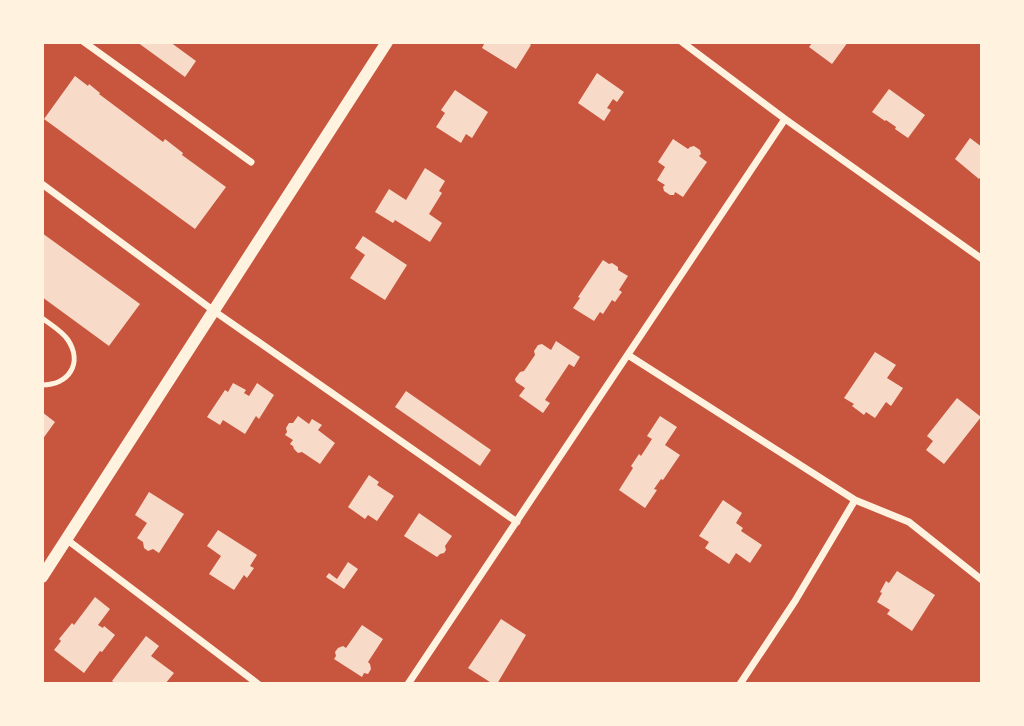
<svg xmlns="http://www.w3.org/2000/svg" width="1024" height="726" viewBox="0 0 1024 726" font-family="'Source Sans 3',sans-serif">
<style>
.building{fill:#f7dbc8}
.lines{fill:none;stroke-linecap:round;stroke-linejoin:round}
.service{stroke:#fff3e0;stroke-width:5}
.minor{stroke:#fff3e0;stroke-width:7}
.tertiary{stroke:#fff3e0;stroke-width:12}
</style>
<rect width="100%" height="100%" fill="#c8553d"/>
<path class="building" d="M137,42H170L196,61L185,77Z
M485,42H528L531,45L516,69L482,48Z
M813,42H848L832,64L809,47Z
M597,73L624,92L617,102L613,99L607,108L611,110L604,121L578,103Z
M75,76L88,86L89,84L100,93L99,94L163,142L165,139L183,153L182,155L226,187L195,229L44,119Z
M889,89L925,115L908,138L895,129L896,127L886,120L885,121L872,112Z
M455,90L488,112L472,138L466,134L461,143L436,127L445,113L441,110Z
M970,138L982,147V175L979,179L955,159Z
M673,139L688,149L690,147L694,146L700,150L701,154L699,156L707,162L683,197L675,192L674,195H670L664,191L663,187L665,185L657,180L665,167L658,162Z
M425,168L445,181L439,191L442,193L429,214L442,223L430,242L395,220L393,223L375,212L389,189L406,200Z
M42,233L140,304L109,346L42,297Z
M363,236L407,265L385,300L350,278L365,255L355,248Z
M603,260L609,264L612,263L618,267V270L628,276L619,290L622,292L615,302L612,300L603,314L600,312L594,321L573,308L580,298L578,297Z
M556,341L580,357L574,367L569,364L545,400L550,403L543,413L519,396L525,388L516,382L515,379L520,372L524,371L535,355L534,351L538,345L542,344L551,350Z
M875,352L896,365L887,378L903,388L891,406L886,402L875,418L866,412L864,415L852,406L854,404L844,398Z
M233,383L246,390L244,393L249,396L257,383L274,395L259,419L256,416L245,434L223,420L220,425L207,417L225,390L228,392Z
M406,391L491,450L480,466L395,407Z
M957,398L981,417L944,464L926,450L933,441L927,436Z
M42,412L55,422L42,440Z
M298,416L309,424L312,419L322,425L318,430L335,443L320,464L302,452L298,453L294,449L293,446L290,444L293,440L285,435L287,432L286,428L289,423H293Z
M660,416L677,427L665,445L680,455L663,480L661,479L654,489L657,490L645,508L619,490L633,468L631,466L639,454L641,456L652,439L647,436Z
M369,475L379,482L377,485L394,496L377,521L368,515L365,519L348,507Z
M149,492L184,514L159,553L153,549L148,551L144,548L143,542L137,538L147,523L135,515Z
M723,500L742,513L736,523L743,528L741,531L762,545L750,563L736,553L729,564L705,548L709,542L699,536Z
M419,513L452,536L445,546L446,550L444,553L440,554L437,557L404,536Z
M218,530L257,555L250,566L254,568L247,578L244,575L234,590L209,574L221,556L207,546Z
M348,562L358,569L344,589L326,577L329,573L337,579Z
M897,571L935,595L912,631L887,614L890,610L877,602L882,593L880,592L886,581L889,583Z
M95,597L110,609L98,625L103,628L104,626L115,635L102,652L100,651L84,673L54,650L61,641L59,639L72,623L74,625Z
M501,619L526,635L497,684H493L468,668Z
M362,625L383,639L368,662L370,664L371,669L368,674L364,673L362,677L334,659L336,656L335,652L338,648L343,646L346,648Z
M146,636L159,646L151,656L174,673L165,684H116L112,681Z"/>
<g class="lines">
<path class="service" d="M42,318C51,325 62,331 68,340C83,363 69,385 42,385"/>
<path class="minor" d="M84,42L251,162
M682,42L785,119L982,259
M42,184L214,311L517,522
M628,355L855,500L909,522L982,580
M66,539L258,684
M408,684L785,119
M740,684L795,601L855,500"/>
<path class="tertiary" d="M42,577L387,42"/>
</g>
<rect width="1024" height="726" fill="none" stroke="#fff3e0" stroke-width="88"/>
</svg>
